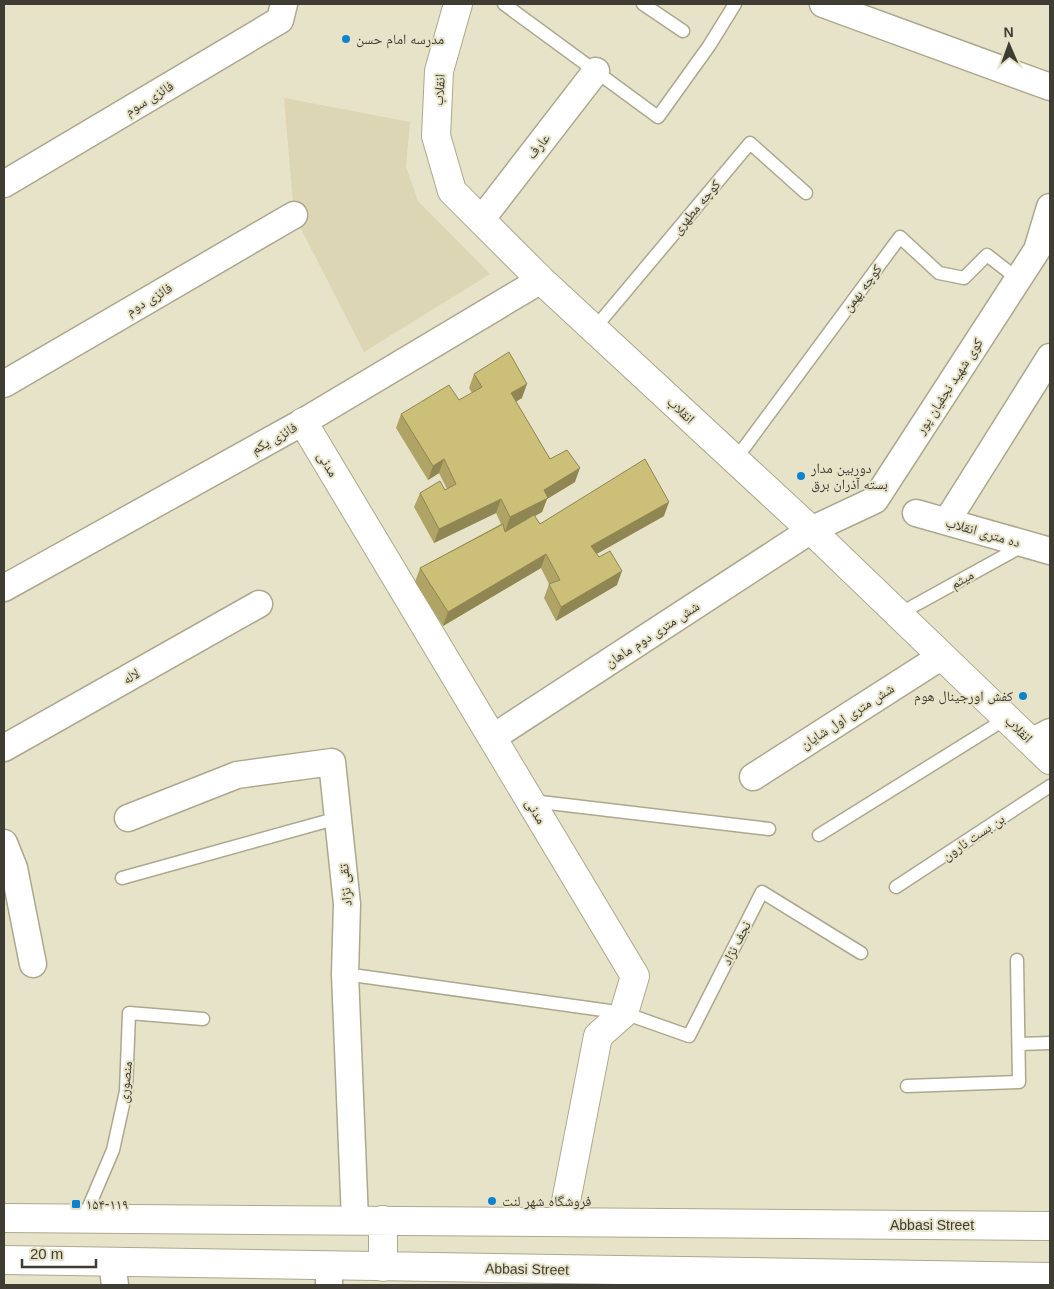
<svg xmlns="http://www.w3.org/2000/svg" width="1054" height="1289" viewBox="0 0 1054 1289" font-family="Arial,'Noto Naskh Arabic',sans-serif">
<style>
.built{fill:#dcd6b5}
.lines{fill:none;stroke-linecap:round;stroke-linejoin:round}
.service-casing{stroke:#aca88f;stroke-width:15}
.minor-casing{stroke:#aca88f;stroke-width:29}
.tertiary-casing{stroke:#aca88f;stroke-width:30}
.primary-casing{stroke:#aca88f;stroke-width:30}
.service{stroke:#fff;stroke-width:12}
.minor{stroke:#fff;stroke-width:26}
.tertiary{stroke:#fff;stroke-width:28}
.primary{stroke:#fff;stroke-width:28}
.wall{fill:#afa466}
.shaded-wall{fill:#8f8653}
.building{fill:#ccbf77;stroke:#8f8653}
.poi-dot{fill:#0e83cc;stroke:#e7e3c8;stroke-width:2}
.labels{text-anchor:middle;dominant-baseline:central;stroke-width:4;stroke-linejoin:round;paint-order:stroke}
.poi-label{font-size:14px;fill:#3f3d33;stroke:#e7e3c8;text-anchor:start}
.street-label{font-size:14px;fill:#3f3d33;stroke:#e7e3c8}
</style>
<rect width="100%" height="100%" fill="#e7e3c8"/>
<path class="built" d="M284,98L410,122L406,167L418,201L490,274L364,352L294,215Z"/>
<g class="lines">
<g class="service-casing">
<path id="service" d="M504,4L658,117L709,46L735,4
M643,4L683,31
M594,329L750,143L806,193
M735,460L900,237L939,273L964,278L987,255L1018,279
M899,614L1024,545
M532,801L769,829
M819,835L1007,718
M122,878L338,818
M896,887L1050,786
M345,974L624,1013L689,1036L762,892L861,953
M1019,1044L1050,1043
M907,1086L1019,1082L1017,960
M84,1218L113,1150L126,1091L129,1013L203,1019"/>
</g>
<g class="minor-casing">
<path id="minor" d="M823,4L1050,87
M4,184L280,20L284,4
M481,220L596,71
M4,384L294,215
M916,513L1050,551
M947,521L1050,357
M4,588L303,422L541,280
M492,738L811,530L875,500L1037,250L1050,207
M1031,742L1050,732
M4,748L259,604
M753,777L942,656
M128,818L237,775L332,762L347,904L345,974L355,1220
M4,843L14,868L33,964
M112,1262L115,1285
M329,1266V1285"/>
</g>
<g class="tertiary-casing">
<path id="tertiary" d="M458,4L439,71L436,136L452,191L541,280L811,530L1050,760
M303,422L635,976L624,1013L598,1036L562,1222"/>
</g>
<g class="primary-casing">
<path id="primary" d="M4,1218L1050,1226
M383,1220V1267
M4,1260L1050,1277"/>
</g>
<use href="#service" class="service"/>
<use href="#minor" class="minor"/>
<use href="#tertiary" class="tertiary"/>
<use href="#primary" class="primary"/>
</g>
<path class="wall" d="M474,374L522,398L516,402L550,459L575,482L547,499L542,512L535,516L540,524L664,516L596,554L617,585L556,621L544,598L549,584L541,568L443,626L415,582L420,568L501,524L496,513L434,543L414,507L420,493L447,489L439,473L428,480L396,428L401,414L459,400L472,393L469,388Z"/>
<path class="shaded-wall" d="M527,384L522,398L506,407L511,393Z
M444,459L439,473L428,480L433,466Z
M580,468L575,482L547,499L542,512L505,532L510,517L544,490Z
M501,499L496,513L434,543L439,529Z
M669,502L664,516L586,560L591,546Z
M546,554L541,568L443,626L448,612Z
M622,571L617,585L556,621L561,607Z"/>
<path class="building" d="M509,352L527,384L511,393L550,459L567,450L580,468L544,490L548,498L510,517L501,499L439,529L420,493L440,481L445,490L456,484L444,459L433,466L401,414L449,385L459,400L482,387L474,374Z
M645,459L669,502L591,546L599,557L610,551L622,571L561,607L549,584L560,580L546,554L448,612L420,568L503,524L505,532L534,515L540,524Z"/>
<g class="poi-dot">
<circle cx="346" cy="39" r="5"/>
<circle cx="801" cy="476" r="5"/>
<circle cx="1023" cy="696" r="5"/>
<circle cx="492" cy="1201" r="5"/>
<rect x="71" y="1199" width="10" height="10" rx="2.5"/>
</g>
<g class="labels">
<g class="poi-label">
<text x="356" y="39">مدرسه امام حسن</text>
<text x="811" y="468">دوربین مدار<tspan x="811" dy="16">بسته آذران برق</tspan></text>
<text x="1013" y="696" text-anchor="end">کفش اورجینال هوم</text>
<text x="502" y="1201">فروشگاه شهر لنت</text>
<text x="86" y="1204">۱۵۴-۱۱۹</text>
</g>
<g class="street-label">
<text transform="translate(439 90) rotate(-86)">انقلاب</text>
<text transform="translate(149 98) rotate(-31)">فائزی سوم</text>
<text transform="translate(538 146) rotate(-52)">عارف</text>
<text transform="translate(696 207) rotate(-50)">کوچه مطهری</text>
<text transform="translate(862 288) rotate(-53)">کوچه بهمن</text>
<text transform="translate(149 299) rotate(-30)">فائزی دوم</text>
<text transform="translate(949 386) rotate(-57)">کوی شهید نجفیان پور</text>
<text transform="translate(681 410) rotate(43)">انقلاب</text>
<text transform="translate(274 438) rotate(-29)">فائزی یکم</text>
<text transform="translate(328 464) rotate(59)">مدنی</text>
<text transform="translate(983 532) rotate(16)">ده متری انقلاب</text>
<text transform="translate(962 579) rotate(-29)">میثم</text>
<text transform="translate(652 634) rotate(-33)">شش متری دوم ماهان</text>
<text transform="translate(131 676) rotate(-29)">لاله</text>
<text transform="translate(847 716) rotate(-33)">شش متری اول شایان</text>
<text transform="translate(1019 729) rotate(44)">انقلاب</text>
<text transform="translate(536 811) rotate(59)">مدنی</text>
<text transform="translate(973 837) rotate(-34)">بن بست نارون</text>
<text transform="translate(345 885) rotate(-95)">تقی نژاد</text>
<text transform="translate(736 943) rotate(-63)">نجف نژاد</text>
<text transform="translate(125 1082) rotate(-84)">منصوری</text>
<text x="932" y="1225">Abbasi Street</text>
<text transform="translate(527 1269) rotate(1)">Abbasi Street</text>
</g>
</g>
<rect width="1054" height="1289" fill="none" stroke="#3f3d33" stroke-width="10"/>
<g transform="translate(1009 45) rotate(358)" stroke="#e7e3c8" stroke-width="4" paint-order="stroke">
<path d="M0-4L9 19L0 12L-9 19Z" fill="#3f3d33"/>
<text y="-8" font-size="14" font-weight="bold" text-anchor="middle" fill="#3f3d33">N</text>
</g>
<path d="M22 1259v8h74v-8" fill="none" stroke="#3f3d33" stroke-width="2.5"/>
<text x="30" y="1259" font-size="15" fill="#3f3d33" stroke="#e7e3c8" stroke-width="4" paint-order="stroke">20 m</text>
</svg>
